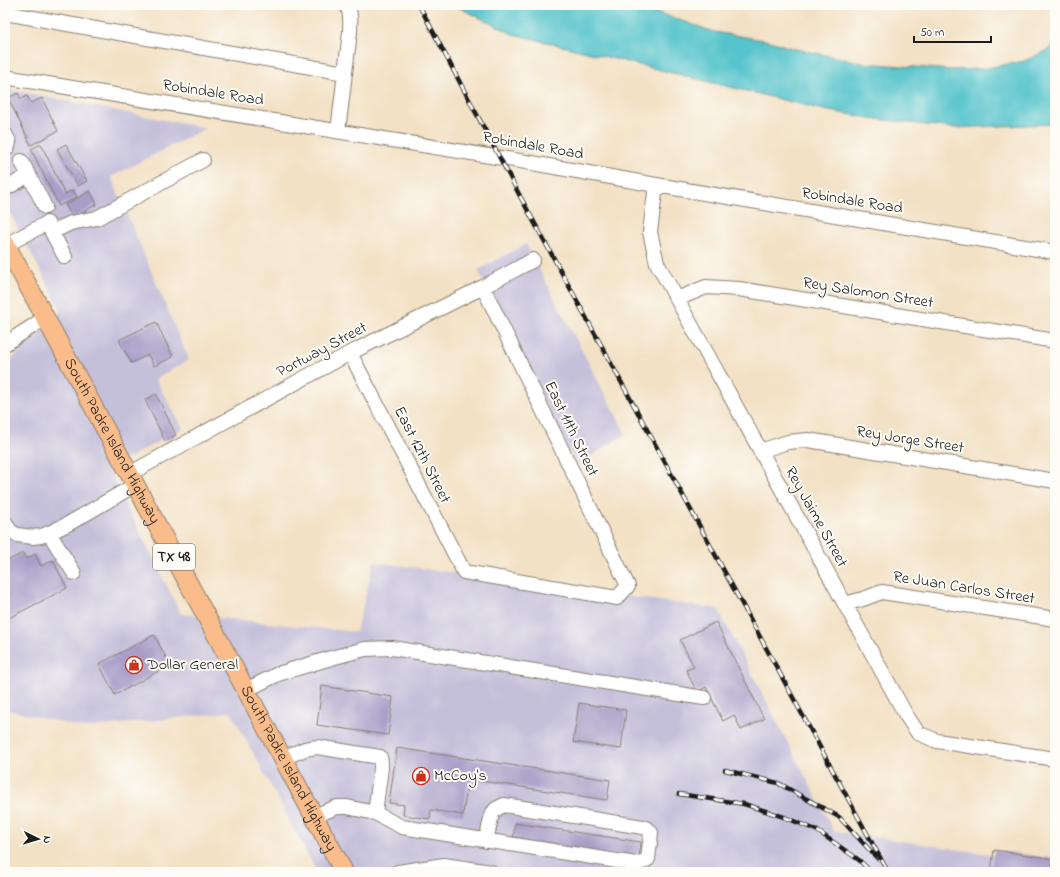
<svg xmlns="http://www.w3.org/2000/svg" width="1060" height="877" viewBox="0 0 1060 877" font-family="'Indie Flower',sans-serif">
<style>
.industrial{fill:#c5c0da}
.water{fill:#57c4cc;stroke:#3a7074}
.building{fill:#a99ec8}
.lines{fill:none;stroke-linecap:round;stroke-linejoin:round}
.minor-casing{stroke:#887e70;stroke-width:16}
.major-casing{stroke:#887e70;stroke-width:20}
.minor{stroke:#fff;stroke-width:14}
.major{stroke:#f9bc8a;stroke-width:18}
.rail-casing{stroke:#1c1c1c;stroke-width:4.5}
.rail{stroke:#fdfcf7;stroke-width:3;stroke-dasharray:9;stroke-linecap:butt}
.labels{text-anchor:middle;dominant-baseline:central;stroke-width:4;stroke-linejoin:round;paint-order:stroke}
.shield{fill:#fdfcf7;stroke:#605f5e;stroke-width:1}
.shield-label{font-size:15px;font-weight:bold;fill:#1c1c1c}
.street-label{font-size:16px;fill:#1c1c1c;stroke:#fdfcf7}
.poi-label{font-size:16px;fill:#1c1c1c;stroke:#fdfcf7;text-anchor:start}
</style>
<rect width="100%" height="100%" fill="#fdfcf7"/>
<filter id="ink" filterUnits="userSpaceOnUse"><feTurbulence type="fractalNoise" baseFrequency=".025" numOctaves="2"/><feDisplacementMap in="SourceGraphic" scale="8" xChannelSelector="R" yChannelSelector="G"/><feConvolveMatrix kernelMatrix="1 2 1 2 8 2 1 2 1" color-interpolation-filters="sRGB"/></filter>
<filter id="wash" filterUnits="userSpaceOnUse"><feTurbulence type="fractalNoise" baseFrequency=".012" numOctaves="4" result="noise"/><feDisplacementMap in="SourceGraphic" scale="16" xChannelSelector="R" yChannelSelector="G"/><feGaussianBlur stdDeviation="0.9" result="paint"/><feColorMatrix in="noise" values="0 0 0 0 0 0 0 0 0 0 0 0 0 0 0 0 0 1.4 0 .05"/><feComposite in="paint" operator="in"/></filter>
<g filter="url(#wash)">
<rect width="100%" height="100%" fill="#f3e1c5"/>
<path class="industrial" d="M5,89L206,128L111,177L189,360L155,379L183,428L108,469L181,614L356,632L374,562L718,609L834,831L1055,864V872H317L231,712L84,728L5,709V366L61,310L5,204Z
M526,244L626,434L576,465L478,270Z"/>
<path class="water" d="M454,5H636L714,32L770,41L791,48L864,63L951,70L982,69L1024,61L1046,51L1055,44V122L1053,124L952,128L870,118L824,110L513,34Z"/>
<g id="blocks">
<path class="building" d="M18,93L21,99L27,96L31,103L42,98L58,131L31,145L8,98Z
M41,144L65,194L73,190L77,197L59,206L31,149Z
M66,144L87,181L78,186L57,149Z
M90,191L97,204L73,218L65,205Z
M156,322L173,357L154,366L148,355L131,363L119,340Z
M156,394L176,435L165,441L145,400Z
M23,553L26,559L35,554L41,566L53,560L67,588L5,620V562Z
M716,622L764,719L741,730L734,715L723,721L706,687L697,692L686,670L694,667L680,640Z
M154,635L170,665L115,695L99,664Z
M322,686L393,697L388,735L317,725Z
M579,703L626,710L621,749L573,742Z
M397,748L610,780L607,800L468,779L463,815L431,810L430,819L403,815L404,805L389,803Z
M515,823L641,842L639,858L513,840Z
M994,850L1055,859V872H991Z"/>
</g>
</g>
<g filter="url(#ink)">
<use href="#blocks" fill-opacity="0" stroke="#887e70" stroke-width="1"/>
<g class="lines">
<g class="minor-casing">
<path id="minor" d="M5,13L345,73
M5,77L532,163L656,185L1055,252
M338,131L350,32C350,24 352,12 346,5
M5,134L9,142L8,147L5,150
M21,161L29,175
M656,185L650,232L657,263L906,715L918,733L937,741L1055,759
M5,189L29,175L45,207
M52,232L71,223L97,218L203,160
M6,245L47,223L65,257
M677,299L706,287L739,289L1055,341
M5,344L45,318
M350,353L464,572L617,598L628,586L483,287
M760,451L788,442L808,440L1055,481
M129,474L350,353L483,287L533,260
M5,522L10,531L17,535L33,537L41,536L49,533L68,524L135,485
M49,533L74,573
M845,604L863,599L882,592L1055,619
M246,690L278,674L331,658L365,649L392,648L704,698
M283,758L305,749L317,747L380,757L381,762V768L375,813
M314,816L337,807H347L375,813L402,827L636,864L645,861L648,859L651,833C649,829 647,828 643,827L504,805L496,809L492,814L486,841
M398,872L444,865L491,872"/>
</g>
<g class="major-casing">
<g id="major">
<path id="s1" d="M5,243L344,872"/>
</g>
</g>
<use href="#minor" class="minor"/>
<use href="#major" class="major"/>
<g class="rail-casing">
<path id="rail" d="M419,5L521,198L888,872
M725,770L778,783L839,817L877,858
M679,794L744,804L784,817L816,830L859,860L871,872"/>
</g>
<use href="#rail" class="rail"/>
</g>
</g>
<defs>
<g id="shop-ring" transform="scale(0.9)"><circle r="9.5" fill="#fdfcf7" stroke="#c8321e" stroke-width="1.5"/><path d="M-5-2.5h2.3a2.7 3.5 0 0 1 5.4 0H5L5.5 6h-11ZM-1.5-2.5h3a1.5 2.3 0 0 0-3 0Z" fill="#c8321e"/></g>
</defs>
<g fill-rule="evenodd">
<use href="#shop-ring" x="134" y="665"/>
<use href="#shop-ring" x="421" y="776"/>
</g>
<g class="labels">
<rect class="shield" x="153" y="544" width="42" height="26" rx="3"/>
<g class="shield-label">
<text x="174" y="557">TX 48</text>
</g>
<g class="street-label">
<text transform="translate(213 93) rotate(9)">Robindale Road</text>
<text transform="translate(533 146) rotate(10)">Robindale Road</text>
<text transform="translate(852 201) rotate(9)">Robindale Road</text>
<text transform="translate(868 293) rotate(9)">Rey Salomon Street</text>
<text transform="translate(322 350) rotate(-28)">Portway Street</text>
<text transform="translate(571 429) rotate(64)">East 11th Street</text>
<text transform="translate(910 440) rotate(9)">Rey Jorge Street</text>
<text stroke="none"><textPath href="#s1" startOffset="225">South Padre Island Highway</textPath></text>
<text transform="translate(422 455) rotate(63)">East 12th Street</text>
<text transform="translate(816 517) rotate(61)">Rey Jaime Street</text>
<text transform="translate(964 588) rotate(9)">Re Juan Carlos Street</text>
<text stroke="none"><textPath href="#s1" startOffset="597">South Padre Island Highway</textPath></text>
</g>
<g class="poi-label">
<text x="147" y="665">Dollar General</text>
<text x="434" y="776">McCoy's</text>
</g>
</g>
<rect width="1060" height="877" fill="none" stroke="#fdfcf7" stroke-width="20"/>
<g transform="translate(38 839) rotate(95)" stroke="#fdfcf7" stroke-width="3" paint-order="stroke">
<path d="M0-3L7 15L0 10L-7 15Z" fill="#1c1c1c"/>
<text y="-6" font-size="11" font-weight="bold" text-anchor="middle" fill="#1c1c1c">N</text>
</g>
<path d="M914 36v6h77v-6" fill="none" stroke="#1c1c1c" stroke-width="2"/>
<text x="920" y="36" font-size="12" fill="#1c1c1c" stroke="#fdfcf7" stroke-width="3" paint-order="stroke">50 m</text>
</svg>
